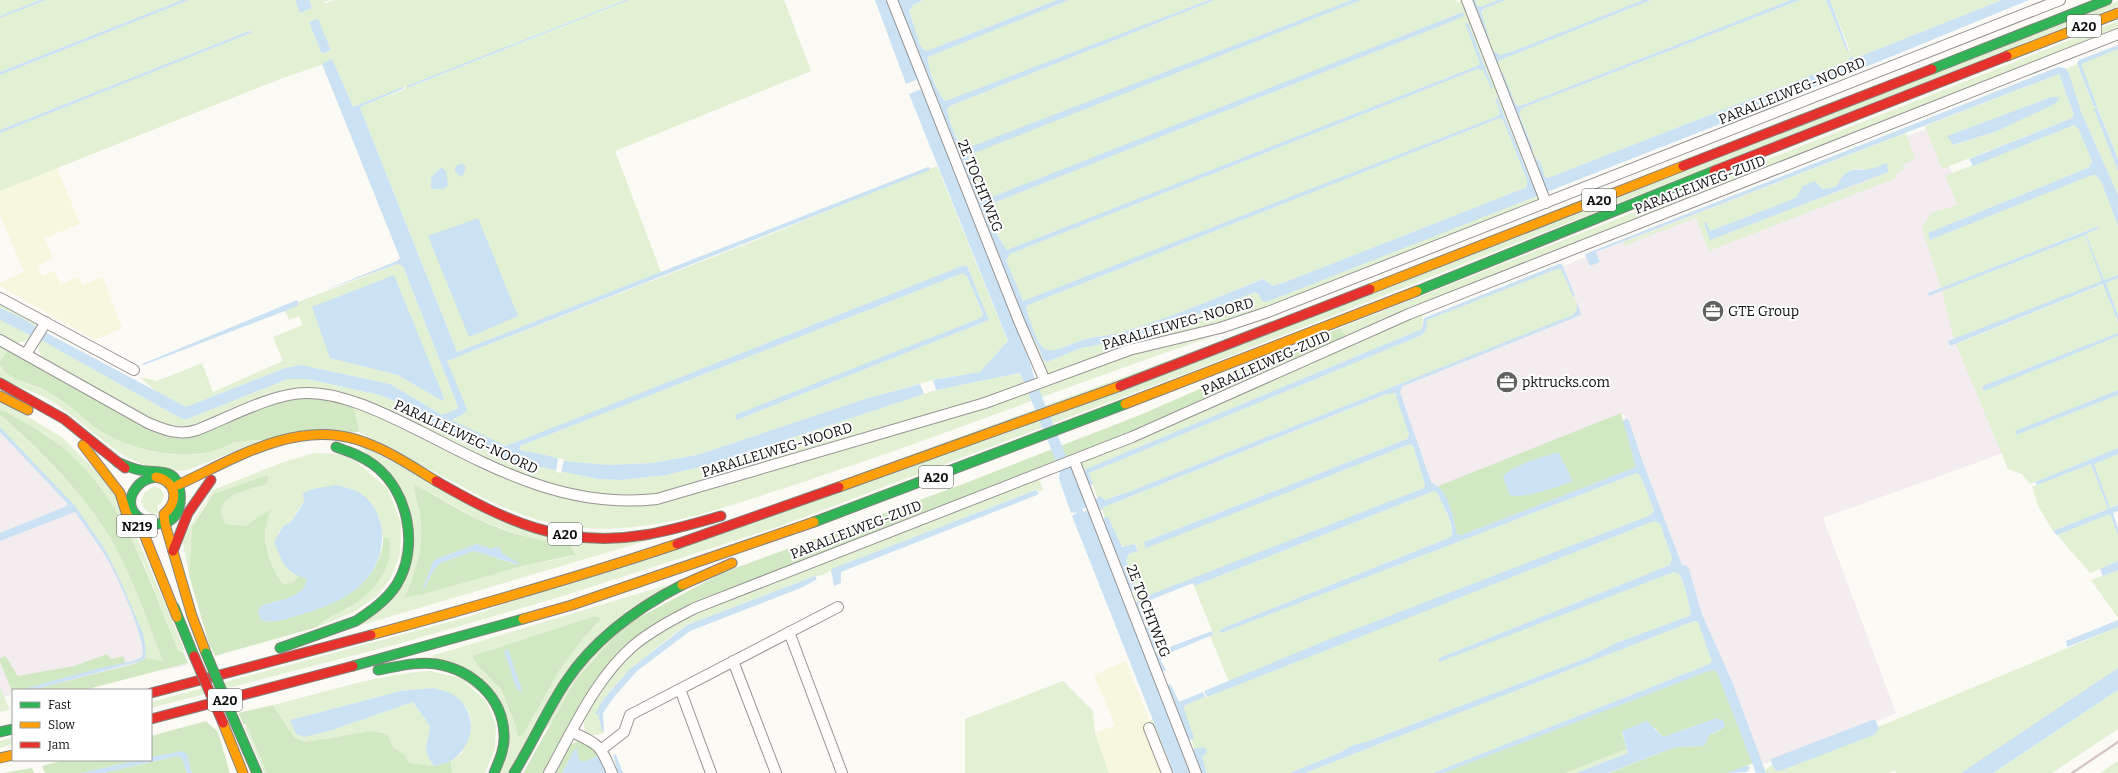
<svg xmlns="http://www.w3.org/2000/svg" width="2118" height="773" viewBox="0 0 2118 773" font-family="Bitter,serif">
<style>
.industrial{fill:#f3edf0}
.farmland{fill:#f7f7e0}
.green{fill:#e2f0d4;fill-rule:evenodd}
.forest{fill:#d2e8c2;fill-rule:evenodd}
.water{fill:#cbe1f4;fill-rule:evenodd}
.pier{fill:#fcfaf4}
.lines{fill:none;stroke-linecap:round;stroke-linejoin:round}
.street-casing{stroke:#959492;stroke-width:12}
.fast-casing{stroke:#82827f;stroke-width:11}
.slow-casing{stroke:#82827f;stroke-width:11}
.jam-casing{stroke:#82827f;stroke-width:11}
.street{stroke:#fffefd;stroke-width:10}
.fast{stroke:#30b455;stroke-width:9}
.slow{stroke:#ff9f0a;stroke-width:9}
.jam{stroke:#e5322d;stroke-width:9}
.rail{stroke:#d7c7c5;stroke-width:2.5}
.fast-bridge-casing{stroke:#82827f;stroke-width:11;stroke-linecap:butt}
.jam-bridge-casing{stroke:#82827f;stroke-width:11;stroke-linecap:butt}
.fast-bridge{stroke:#30b455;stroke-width:9}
.jam-bridge{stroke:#e5322d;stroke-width:9}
.labels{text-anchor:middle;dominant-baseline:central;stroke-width:4;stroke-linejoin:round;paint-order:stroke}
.shield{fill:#fff;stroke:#565656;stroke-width:1}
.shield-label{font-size:13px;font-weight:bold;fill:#0e0e0e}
.street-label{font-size:14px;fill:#0e0e0e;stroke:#fff}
.poi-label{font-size:14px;fill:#0e0e0e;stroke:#fff;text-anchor:start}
</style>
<rect width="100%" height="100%" fill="#fcfaf4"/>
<path class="industrial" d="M1932,127L1969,211L1925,230L2006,452L1823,518L1896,713L1795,757L1758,765L1624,414L1436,489L1428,483L1397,387L1561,267L1699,211Z
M0,427L86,498L187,666L43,690H13V695L0,697Z"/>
<path class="farmland" d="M57,168L80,224L45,238L53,259L38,266L42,276L55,271L60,284L79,277L83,285L103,277L122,328L95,340L0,286V283L24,272L0,215V191Z
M1126,661L1170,773H1109L1095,733L1115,725L1094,675Z"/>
<path class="green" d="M0,0H40L0,16Z
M46,0H182L0,72V18Z
M189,0H295L300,13L312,8L309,0H330L324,2V4L334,0H625L407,86L408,88L629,0H784L811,71L615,151L661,272L457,352L360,108L362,106L403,90L406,87L353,107L333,61L280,79L0,191V133L253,32L249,31L0,130V75ZM318,19L331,50L322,54L310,23ZM441,167L448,185L431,178ZM428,236L503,281L517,316Z
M894,0H898L940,108L983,211V216C1001,260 1015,306 1038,347C1042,352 1041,359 1047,362L1081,348L1113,342L1246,294L1255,292L1259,294L1371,260L1539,195L1538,201L1271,308L1120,349L1052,375L1047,374L1025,332Z
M923,0H1057L927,51L923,49L920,45L909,11L913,5Z
M1069,0H1209L949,101L942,99L927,64L928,57Z
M1215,0H1352L968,149L963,148C956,137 949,122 947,109L950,106Z
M1361,0H1456L1458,3L1460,2V0H1465L1536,186L1532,184L1497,98L1495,99L1500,113L1498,116L1026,301L1021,299L1006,260L1010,254L1477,69L1481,68L1485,72L1466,23L1479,58L1480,64L1477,66L1042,237L1007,250L1003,247L989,211L988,205L1453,21L1463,12L993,198L987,199L979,195L967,158L968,155L979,150Z
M1472,0L1481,14L1485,8L1506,0H1643L1511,52L1500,55L1494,52L1500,63V60L1651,0H1791L1520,106L1516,105L1503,74L1532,150L1533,148L1519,114L1522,108L1800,0H1826L1846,49L1850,51L1830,0H2002L1856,58L1850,57L1848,61L1548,178L1545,177L1537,157L1535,159L1543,181L1541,183Z
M1475,0H1498L1480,7L1477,6Z
M2118,1V6L1187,373L783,525L563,596L398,644L151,708V702L471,616L1699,166Z
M2118,21V31L1347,338L1340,328Z
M2118,49V159L2098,108L2095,109L2118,171V195L2081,112L2066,69L2077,64L2094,107L2097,106L2080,64Z
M2059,74L2074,116L2072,118L1942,169L1925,126ZM2051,97H2058L1997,131L1954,145L1948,136Z
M1500,118L1504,122L1527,180V187L1283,283L1273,286L1262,279C1218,297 1172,317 1126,331C1113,336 1098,336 1085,339C1073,342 1059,352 1047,350C1038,348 1028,316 1026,307L1028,305Z
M2074,125L2078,128L2092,161L2090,167L1928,233L1930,240L2091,175H2095L2101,181L2118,226V275L2104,280L2086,234L2099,228L2098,226L1941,288L1922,228L1931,213L1958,205L1945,176Z
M1906,133L1915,159L1902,165L1904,169L1895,174L1896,178L1709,251L1696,218L1623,246L1624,242ZM1887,163L1872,179L1711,239L1704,223H1706L1710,231L1797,198L1822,189L1831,188L1839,185L1843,175L1858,168C1867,173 1878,166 1887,163Z
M937,166L1008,342L980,372L933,380L865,399L697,455L652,463L608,465L565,461L550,456L520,450V446L963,273L967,276L983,315L982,318L736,415L737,420L989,320L967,266H962L510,445C500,448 463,425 452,420L465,413L447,361L759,239Z
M2085,235L2103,281L1954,339L1942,291Z
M397,264L403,266L458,407L457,409L442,415L390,384L301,365L285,368L186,407L155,391L140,377L157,381L202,363L213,392L283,361L273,337L303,325L299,316L289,320L285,311L299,305L298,302ZM394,276L442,401L398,375L331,358Z
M1557,269H1561L1576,301L1577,310L1573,315L1131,491L1105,500L1099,496L1097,497L1089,473L1422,335L1426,331L1427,320Z
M2118,278V316L2106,283Z
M2104,284L2118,322V333L1982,386L1984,390L2118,336V390L2015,432L2016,435L2118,395V448L2030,484L2022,474L2008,469L1956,344Z
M0,303L38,323V328L20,317L0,308Z
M1423,313L1422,329L1086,469L1084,474L1081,464L1085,460Z
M0,320L5,322L34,337L28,341L16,343L0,334Z
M1214,336C1077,382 943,436 806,481C728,506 644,540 561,525C520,518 485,499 448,479C418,464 389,448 359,432L354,406C430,433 495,485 576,500C598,504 620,504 642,503L1126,355Z
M41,340L182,419H187L288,379H307L380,395L397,402L444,430L507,460L598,479L621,480L666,475L709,465L936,390L1019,373L1025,383L984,401L680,490L643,497L594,495L529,479L356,400L190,428L163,426L43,358L38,350Z
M0,345L9,349L0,361Z
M0,365C7,380 36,385 49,393C95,421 129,458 188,455C206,454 218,448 234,443C242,440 253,441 262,440L188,470C131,478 96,430 53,402C37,392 18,387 0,379Z
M1393,392L1397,397L1409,435L1407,439L1144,542L1147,547L1410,444L1413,446L1425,484L1423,489L1137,602L1133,592L1136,590L1126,560L1129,554L1138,551L1136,544L1126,547L1120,545L1108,517H1105L1102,510L1104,507Z
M0,400L63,438L111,486L132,526L185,651L178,650L144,564L120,517L74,458L46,434L0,410Z
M0,415C13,425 22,435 33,446C65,477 96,510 117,549C135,585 148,624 163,661L145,658L146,649L122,584L106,551L91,529L0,427Z
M360,445L520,527L663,536L358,626L394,593L409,508ZM414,484L478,519L574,556L522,566L404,597L417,565L423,535Z
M314,453L337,454L354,460L388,489L401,523L400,554L391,578L377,596L354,612L317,627L323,620L350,608L388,538H383L379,515L304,501L290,523L283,526L278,533L293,574L300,575L294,583L283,584C268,561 259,535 271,510L245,526L225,524C224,520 221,515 221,511C223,493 253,489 267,484V476L213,494L205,504L192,527L189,575L182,539L213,490L281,463Z
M2118,454V505L2110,508L2094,464Z
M2091,464L2108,509L2053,531L2039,508L2032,487Z
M1637,473L1640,475L1654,510L1651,515L1229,682L1210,636L1213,633L1194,586L1434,491L1438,494C1442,504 1455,527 1451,537L1228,626L1220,630L1221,633Z
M1073,474L1075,475L1192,773H1190Z
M1039,478L1043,490L1038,491L1036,490L834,568C827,574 820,576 812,577L687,625L674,634L630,669L603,700L598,713L604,733C598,735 592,737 587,732C571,720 627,657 638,648C662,628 690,615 719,604Z
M153,487L160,488L164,494L162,502L157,506L159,513L152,514L145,510L141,501L145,492Z
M2110,514L2118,535V561L2090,573L2057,535Z
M1654,521L1660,524L1672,558L1670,565L1439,658V661L1674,572L1679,574L1683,581L1691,612L1689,616L1616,643L1589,657L1366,742L1353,745L1341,752L1290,773H1207L1201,760L1205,747L1194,749L1184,709L1185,705L1205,697L1204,695L1206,697Z
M2118,570V618L2091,580Z
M667,585L509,773H498L504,711L431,656ZM595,616L600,620L584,637L559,671L523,735L518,737L515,724L501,689L479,667L473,656Z
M1694,621L1698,622L1712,662L1707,665L1433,773H1305Z
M2118,627V668L1961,773H1896L1895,770L1888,773H1766L1765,770L1772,765L1776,771L1879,729L1878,727Z
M430,671L460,678L486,701L496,725L495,749L485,773H452L451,761L462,753L471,721L469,713L464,704L433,688L401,691L290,720L329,731L413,702L430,726C428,746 421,747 434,766L409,763L405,755L394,748L387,734L371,731L305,742L294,737L273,705C323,693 378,674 430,671Z
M1063,681L1093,711L1095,733L1109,773H965V719Z
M0,686L10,710L0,712Z
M2118,690V729L2052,773H1993Z
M1153,719L1174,773H1170L1150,721Z
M246,724L267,773H264L245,728Z
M13,737V744L0,748V741Z
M1627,749L1628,753L1576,773H1565Z
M2118,761V773H2100Z"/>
<path class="forest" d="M1340,328L1347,338L1143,429L695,604L662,620L631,643L545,773H523L575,681L625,625L722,573L963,484L1140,415Z
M9,349L170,435L285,399L318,397L354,406L359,432L235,442C192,465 141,454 101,431C92,426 85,418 77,412C67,404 55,396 44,390C30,382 8,381 0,365V361Z
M0,410C9,412 18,420 27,424C116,471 142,563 178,650L183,652L188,663L84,690H32L134,664L145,658L163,661C148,623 135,584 116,548C95,509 65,477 34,446C22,435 13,425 0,415Z
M1621,413L1636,467L1462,535L1457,534L1453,516L1438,486Z
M268,475L267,484C253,489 223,493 221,511C221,515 224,520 225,524L245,526L272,509C258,534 268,562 283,584L293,583L300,575L307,579C304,599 276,600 261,606V620C273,624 283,619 296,616C331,606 385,583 383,538H388C397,566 371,595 348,608C337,615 325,617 317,627L215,656L209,644L189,575L192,527L213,494Z
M414,484C443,500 471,518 502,529C524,538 547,541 570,545L575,555L522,566L424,594L404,597C416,571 425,546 420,517C419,505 414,495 414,484ZM476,544L492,549L518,565L474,551L441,563L435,568L424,589L423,587L434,560Z
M595,616L600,618V620L584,637L559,671L523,735L518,737L515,724L501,689L479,667L472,656Z
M107,654L111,659L124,656L125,663L20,690H13V694L0,662V658L5,656L6,657L18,676L74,666Z
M1709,670H1716L1753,763L1727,773H1609L1675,747L1704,746L1709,735L1722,729L1717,718L1663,737L1655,728L1622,733L1627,749L1565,773H1443Z
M273,705L294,737L305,742L371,731L387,734L394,748L405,755L409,763L434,766L451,761L452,773H267L246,724L244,725L238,713Z
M206,721L218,732L230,773H192L187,754L151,757V736Z
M578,741L595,748L598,756L584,762L579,760L577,751L574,750L562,773H553L568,746Z
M178,756L182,759L187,773H103Z
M64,760H139L81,773H45L42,766Z
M32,768L34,773H4Z"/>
<path class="water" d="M40,0H46L0,18V16Z
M182,0H189L0,75V72Z
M295,0H309L312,8L300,13Z
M625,0H629L407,88V86Z
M875,0H886L917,77L916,80L906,84Z
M898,0H923L913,5L909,11L920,45L923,49L927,51L1057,0H1069L928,57C926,65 939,98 946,101L1209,0H1215L950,106L947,109C948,118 958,146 965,149L1352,0H1361L969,155L968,166L979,195L987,199L1463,12L1464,16L1453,21L988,205C989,214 1000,244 1007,250L1477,66L1480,64L1465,23H1468L1493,88H1491L1483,70L1477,69L1010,254L1006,260L1023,301L1498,116L1500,113L1495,98H1497L1532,184L1541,183L1543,181L1535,157L1540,162L1545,177L1548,178L1848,61L1850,57L1856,58L2002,0H2029L1883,60L1269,301L1264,302L1261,300L1259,294L1255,292L1163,328L1113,342L1081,348L1047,362C1041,359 1042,353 1038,347C1017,308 1002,266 986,225L983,211L980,208ZM1500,118L1504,122L1527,180V187L1283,283L1273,286L1263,279C1218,297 1172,317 1126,331C1112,336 1096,336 1082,340C1072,343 1058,352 1047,350C1038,348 1028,316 1026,307L1028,305Z
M1472,0H1475L1477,6L1480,7L1498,0H1506L1485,8L1481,12L1491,44Z
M1643,0H1651L1500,60L1497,64L1493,53L1494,51L1500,55L1511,52Z
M1791,0H1800L1522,108L1519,114L1533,149L1532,150L1529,148L1501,74L1503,73L1516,105L1520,106Z
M1826,0H1830L1849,52L1846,49Z
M318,19L331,50L322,54L309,22Z
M249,31L253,32L0,133V130Z
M2118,45V49L2081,64L2097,106L2094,107L2077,63L2079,60Z
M331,59L333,61L353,107L403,87V89L362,106L360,108L457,352L928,167L930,168V170L447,361L467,409L465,413L452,420L506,446L962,266H967L989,320L737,420L735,415L981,318L983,314L967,276L963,273L520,446V450L550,456L565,461L608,465L652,463L697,455L865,399L920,384L924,394L709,465L666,475L621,480L598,479L507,460L444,430L397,402L380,395L307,379H288L187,419H182L41,340L45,332L186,407L285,368L301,365L390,384L442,415L457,409L458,407L403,266L397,264L323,291L397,261L400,258L322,64Z
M2058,67L2065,68L2069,74L2081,112L2118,195V226L2101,181L2095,175H2092L1930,240L1928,233L2090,167L2092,161L2078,128L2074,125L1973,166L1969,159L2072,118L2074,115L2059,74L1596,252L1600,262L1590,266L1585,254Z
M919,90L922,91L1030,363L1035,380L1087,507L1082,509L1083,512L1088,510L1190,773H1174L1072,516L1077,512L1071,513L1059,479L1060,471L1021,375L1019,373L936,390L933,380L980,372L1008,341L909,94Z
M2051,97H2058L2059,99L2055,104L1997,131L1953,145L1947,136Z
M2097,107L2118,159V171L2094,109Z
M462,163L466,168L462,177L455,172V167Z
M1887,163L1888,172L1710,240L1704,223L1706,222L1710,231L1796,198L1803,186L1815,181L1822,189C1843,188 1835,183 1845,174C1854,167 1859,172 1869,169C1875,168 1881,165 1887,163Z
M441,167L446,171L448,185L444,189H431V178Z
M478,218L518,316L469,337L428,236Z
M2099,226V228L2086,234L2104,280L2118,275V278L2106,283L2118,316V322L2103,284L1950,346L1948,341L2102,281L2085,235L1929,296L1928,293Z
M1559,264H1562L1575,296H1573L1561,269H1557L1427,320L1426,331L1422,335L1089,473L1093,484L1089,485L1084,474L1086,469L1422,329L1424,318Z
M394,275L444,398L442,401L398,375L330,358L312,307Z
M297,300L299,305L285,311L144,365L142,364Z
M1577,301L1581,315L1403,386L1400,392L1431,482C1449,490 1453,516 1457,534L1462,535L1636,467L1623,421L1626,418L1629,421L1642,460L1682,565L1687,566L1689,569L1701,612L1731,679L1766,773H1756L1716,670L1709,671L1443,773H1433L1707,665L1712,662L1698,622L1694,621L1305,773H1290L1341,752L1353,745L1366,742L1589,657L1616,643L1689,616L1691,612L1683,581L1679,574L1674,572L1439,662V658L1670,565L1672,558L1660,524L1654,521L1207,697L1204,691L1335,637L1651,515L1654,510L1640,475L1637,473L1221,633L1220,630L1228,626L1451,537C1456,525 1442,505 1438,494L1434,491L1194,586L1193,583L1138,605L1145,622L1143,623L1135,603L1152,594L1424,488L1425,484L1413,446L1410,444L1146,548L1144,542L1407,439L1409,435L1395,393L1387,394L1104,507L1102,510H1100L1095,500L1099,496L1105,500L1131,491L1573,315L1577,310Z
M0,308L20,317L38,328L34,337L0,320Z
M2118,333V336L1984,391L1982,386Z
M2118,390V395L2016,435L2015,431Z
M0,427L76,507L106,551L122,584L143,634L146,649L145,658L141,661L32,690H20L96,669L133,661L142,657C148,643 118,579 110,564C100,546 87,529 75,512L0,541V533L67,506L68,504L0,432Z
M2118,448V454L2094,464L2110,508L2118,505V511L2113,513L2118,528V535L2110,514L2057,535L2053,531L2108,509L2091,464L2037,485L2035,482Z
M1555,453H1559L1573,481C1561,486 1520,500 1510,495L1503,477C1511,465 1541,458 1555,453Z
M336,485C344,487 353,489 360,493C388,512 388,552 368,577C352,598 323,608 299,615C286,619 274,624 261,620L258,612L261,606C276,600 304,599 307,579L294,574L284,565L274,542L283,526L290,523L299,510L304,501L303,493L313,489Z
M1036,490L1039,493L1037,495L841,572V583L834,586L831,570L834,568Z
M1105,517H1108L1122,547L1135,544L1138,551L1129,554L1126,560L1136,591H1131L1103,520Z
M476,544L492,549L495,547L500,548L502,553L519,563V565L474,551L441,563L435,568L424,589L423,587L434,560Z
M2118,561V570L2103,576L2100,569Z
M815,576L817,579L803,587L690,631L637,671L614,697L603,713L604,732L602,731L598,714H595L603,700L630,669L687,625Z
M2118,620V627L2067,647L2066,641Z
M1148,625L1157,648L1152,650L1144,627Z
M1212,631L1213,635L1210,636L1162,656L1161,661L1166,670L1162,672L1154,653Z
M508,649L522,690L521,691L517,690L504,651Z
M2118,668V690L1993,773H1961Z
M1169,684L1171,685L1179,702L1203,692L1205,697L1185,705L1184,709L1194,738L1192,740L1189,739L1168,687Z
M433,688C438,690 443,690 448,692C477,705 478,743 452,760C447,763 440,764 434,766C421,747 428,746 430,726L413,702L329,731L304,737L296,734L290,720L401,691Z
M1717,718L1724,721L1725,727L1709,735L1704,746L1675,747L1608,773H1576L1628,753L1622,731L1647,721L1663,737Z
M1875,719L1879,729L1874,735L1782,770L1776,771L1772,765L1771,759Z
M1205,747L1207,752L1202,757L1207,773H1201L1193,749Z
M577,748L579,760L584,762L598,756L601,758L607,773H562L574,750Z
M182,751L187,754L192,773H187L182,759L178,756L103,773H81L139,760H151V757Z
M613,754L616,755L623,773H618Z
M1747,765L1750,768L1747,772L1727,773Z"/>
<path class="pier" d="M558,458L564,459L561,473L556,472Z"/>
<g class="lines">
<g class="street-casing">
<path id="street" d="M892,0L1019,321L1045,381
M1467,0L1546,203
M0,298L134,370
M0,340L148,423C165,430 179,436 197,430C228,418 273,393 306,393C343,392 387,415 420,431C496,470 568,509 657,499L985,403L1129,350L1220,328L1268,312L2060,0
M26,354L46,322
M1074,460L1196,773
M789,632L842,773
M733,661L776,773
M680,689L711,773
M1149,728L1167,773
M572,732C600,745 600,745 612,773
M602,749L624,732L630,715L838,607
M549,773C573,730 595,679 633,646C652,630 674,619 695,608L1132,437L1409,314L2118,34"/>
</g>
<g class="fast-casing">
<path id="fast" d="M1932,69L2107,0
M1417,291L1714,171
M117,462C125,465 132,469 140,470C157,474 177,466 180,492C186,546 110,522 136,488C141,481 148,478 156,477
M814,522L1125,404
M174,607L194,656
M280,648L356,621C371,611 387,600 397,584C419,547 409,492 374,465C362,456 350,452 336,447
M353,666L523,619
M378,670C396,667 417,661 436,664C472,670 503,697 504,735C505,748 499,761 494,773
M234,720L257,773
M0,732L13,729
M514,773C532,744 546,712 565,683C594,639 635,609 682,585"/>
</g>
<g class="slow-casing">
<path id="slow" d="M2007,56L2118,13
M1370,289L1683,166
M0,396L28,410
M1125,404L1417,291
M83,445L120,493L127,515L144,534L177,617
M156,477C177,481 179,502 164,514L165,524L192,616L206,653
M178,485C232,460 293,421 355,439C385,448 410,465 436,481
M839,487L1120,386
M682,585L732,563
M523,619L572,605L814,522
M371,635C474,607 576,578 677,544
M223,723L243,773
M0,758L13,755"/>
</g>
<g class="jam-casing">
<path id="jam" d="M1683,166L1932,69
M1714,171L2007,56
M0,383L64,419L125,468
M1120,386L1370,289
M436,481C504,520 563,549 644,535C670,531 696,523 721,516
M677,544L839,487
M173,551L188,513L211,480
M151,693L371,635
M151,719L353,666"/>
</g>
<use href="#street" class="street"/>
<use href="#fast" class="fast"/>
<use href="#slow" class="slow"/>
<use href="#jam" class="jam"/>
<path class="rail" d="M2072,773L2118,742"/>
<g class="fast-bridge-casing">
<path id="fast-bridge" d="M206,653L234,720"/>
</g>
<g class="jam-bridge-casing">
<path id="jam-bridge" d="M194,656L223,723"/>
</g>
<use href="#fast-bridge" class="fast-bridge"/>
<use href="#jam-bridge" class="jam-bridge"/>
</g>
<defs>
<g id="office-disc" transform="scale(1.15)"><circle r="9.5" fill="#61615e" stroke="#fff"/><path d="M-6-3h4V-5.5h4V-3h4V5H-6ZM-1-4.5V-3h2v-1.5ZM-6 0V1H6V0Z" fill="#fff"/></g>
</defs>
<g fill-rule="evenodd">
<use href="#office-disc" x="1713" y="311"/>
<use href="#office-disc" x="1507" y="382"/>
</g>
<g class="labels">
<g class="shield">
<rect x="2067" y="15" width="34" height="22" rx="3"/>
<rect x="1582" y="189" width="34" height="22" rx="3"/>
<rect x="919" y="466" width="34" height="22" rx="3"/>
<rect x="117" y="515" width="40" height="22" rx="3"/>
<rect x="548" y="523" width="34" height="22" rx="3"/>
<rect x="208" y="689" width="34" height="22" rx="3"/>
</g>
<g class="shield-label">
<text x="2084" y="26">A20</text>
<text x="1599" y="200">A20</text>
<text x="936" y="477">A20</text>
<text x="137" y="526">N219</text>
<text x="565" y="534">A20</text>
<text x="225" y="700">A20</text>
</g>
<g class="street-label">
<text transform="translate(1792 91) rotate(-22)">PARALLELWEG-NOORD</text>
<text transform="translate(1700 185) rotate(-21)">PARALLELWEG-ZUID</text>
<text transform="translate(980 186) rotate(68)">2E TOCHTWEG</text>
<text transform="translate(1178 324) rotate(-16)">PARALLELWEG-NOORD</text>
<text transform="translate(1266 363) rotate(-24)">PARALLELWEG-ZUID</text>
<text transform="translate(466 437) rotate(25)">PARALLELWEG-NOORD</text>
<text transform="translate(777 450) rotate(-17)">PARALLELWEG-NOORD</text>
<text transform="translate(856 530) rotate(-21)">PARALLELWEG-ZUID</text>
<text transform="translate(1148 611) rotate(69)">2E TOCHTWEG</text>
</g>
<g class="poi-label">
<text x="1728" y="311">GTE Group</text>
<text x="1522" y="382">pktrucks.com</text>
</g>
</g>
<rect x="12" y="689" width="140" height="72" fill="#ffffff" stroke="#9f9f9f"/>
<rect x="20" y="702" width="20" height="6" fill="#30b455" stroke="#9f9f9f"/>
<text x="48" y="709" font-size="12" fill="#0e0e0e">Fast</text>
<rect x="20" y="722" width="20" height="6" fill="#ff9f0a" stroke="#9f9f9f"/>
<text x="48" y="729" font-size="12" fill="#0e0e0e">Slow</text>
<rect x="20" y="742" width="20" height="6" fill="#e5322d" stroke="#9f9f9f"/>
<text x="48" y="749" font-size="12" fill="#0e0e0e">Jam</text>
</svg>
